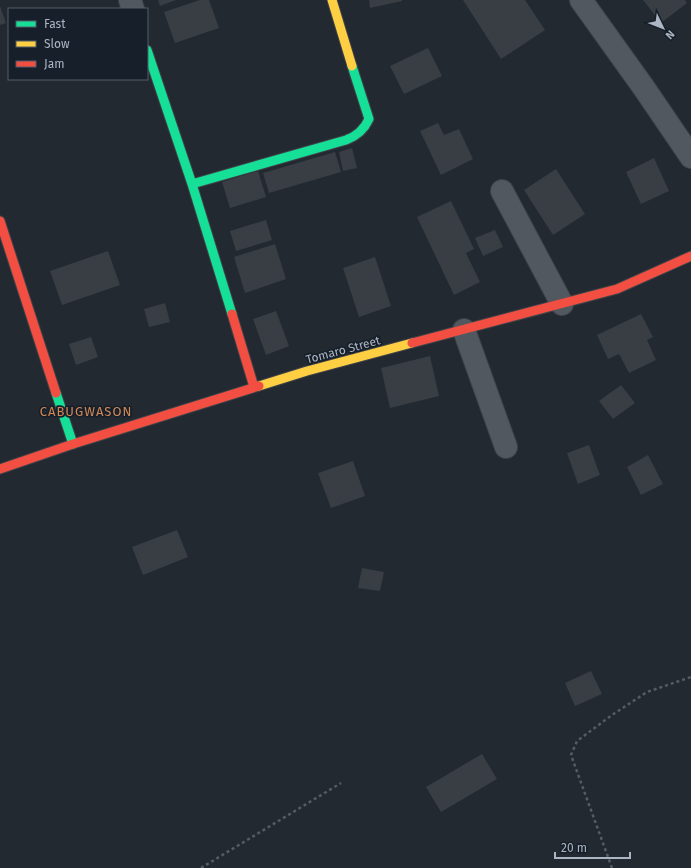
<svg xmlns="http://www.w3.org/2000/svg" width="691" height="868" viewBox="0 0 691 868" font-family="'Fira Sans',sans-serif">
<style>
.building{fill:#383e44}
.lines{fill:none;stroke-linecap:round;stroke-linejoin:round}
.street-casing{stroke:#3f4349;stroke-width:24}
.fast-casing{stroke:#3f4349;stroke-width:11}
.slow-casing{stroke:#3f4349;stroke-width:11}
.jam-casing{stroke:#3f4349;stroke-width:11}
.path{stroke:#565c62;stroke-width:2.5;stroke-dasharray:3 3;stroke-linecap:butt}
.street{stroke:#52585f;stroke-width:22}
.fast{stroke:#16e098;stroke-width:9}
.slow{stroke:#ffcf43;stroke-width:9}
.jam{stroke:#f24e42;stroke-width:9}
.labels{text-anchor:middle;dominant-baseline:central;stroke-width:3.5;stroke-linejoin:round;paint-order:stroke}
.street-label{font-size:12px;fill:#abb5c3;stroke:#17202a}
.neighbourhood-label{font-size:13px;letter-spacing:1px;fill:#d38856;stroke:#17202a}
</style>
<rect width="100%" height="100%" fill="#232930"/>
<path class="building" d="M158,0H176L160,6Z
M200,0H209L219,28L175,43L164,12Z
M369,0H402V1L370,8Z
M463,0H525L545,30L501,59Z
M643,0H685L687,3L661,23Z
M0,6L6,23L0,25Z
M428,48L442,76L404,94L390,66Z
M438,123L444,135L459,129L473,159L441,175L420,131Z
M352,148L357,168L343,171L339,152Z
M335,152L341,172L269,193L263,173Z
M654,158L669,191L641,204L626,172Z
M556,169L585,214L553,235L524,190Z
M258,171L266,197L230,208L222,182Z
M451,201L474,249L466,253L480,282L454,295L417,217Z
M266,220L272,240L236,251L230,231Z
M495,230L503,247L483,256L475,238Z
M275,244L286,279L245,293L234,257Z
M108,251L120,285L62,305L50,271Z
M375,257L391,306L359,317L343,268Z
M165,303L170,322L149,327L144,309Z
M276,311L289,346L266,355L253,319Z
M641,314L653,337L647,340L656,360L629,373L619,354L608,359L597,335Z
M91,337L98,357L76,365L69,344Z
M430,356L439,396L390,408L381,368Z
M621,385L635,403L613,419L599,401Z
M589,445L600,475L578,484L567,453Z
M648,455L663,484L641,495L627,467Z
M353,461L365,496L331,508L318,473Z
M177,530L188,557L143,575L132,547Z
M362,568L384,572L380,591L358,588Z
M591,671L602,694L575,706L565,683Z
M482,754L497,779L441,812L426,787Z"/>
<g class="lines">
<g class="street-casing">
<path id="street" d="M130,0L133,9
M581,0L644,88L691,157
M502,191L562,304
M464,330L506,447"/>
</g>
<g class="fast-casing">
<path id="fast" d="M147,50L192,184L232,314
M192,184L346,140C357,136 364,130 369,119L352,66
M56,393L73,444"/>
</g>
<g class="slow-casing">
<path id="slow" d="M332,0L352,66
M259,386L307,371L412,343"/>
</g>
<g class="jam-casing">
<path id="jam" d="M0,221L56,393
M232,314L254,387
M412,343L617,289L691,256
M0,469L73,444L259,386"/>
</g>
<path class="path" d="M201,868L341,783
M612,868L571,755L577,741L612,715L647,692L691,677"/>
<use href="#street" class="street"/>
<use href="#fast" class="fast"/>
<use href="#slow" class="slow"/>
<use href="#jam" class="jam"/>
</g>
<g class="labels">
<g class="street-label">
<text transform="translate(343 350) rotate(-15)">Tomaro Street</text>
</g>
<g class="neighbourhood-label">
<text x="86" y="411">CABUGWASON</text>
</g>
</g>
<rect x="8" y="8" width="140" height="72" fill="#17202a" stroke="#525c67"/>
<rect x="16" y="21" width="20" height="6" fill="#16e098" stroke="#525c67"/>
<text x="44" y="28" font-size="12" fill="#abb5c3">Fast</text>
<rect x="16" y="41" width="20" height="6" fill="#ffcf43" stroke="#525c67"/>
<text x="44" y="48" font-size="12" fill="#abb5c3">Slow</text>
<rect x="16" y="61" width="20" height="6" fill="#f24e42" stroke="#525c67"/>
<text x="44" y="68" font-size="12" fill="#abb5c3">Jam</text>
<g transform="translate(663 28) rotate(133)" stroke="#17202a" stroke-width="3" paint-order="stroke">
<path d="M0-3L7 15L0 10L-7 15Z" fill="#abb5c3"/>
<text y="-6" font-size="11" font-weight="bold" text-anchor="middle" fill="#abb5c3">N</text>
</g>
<path d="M555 852v6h75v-6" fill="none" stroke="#abb5c3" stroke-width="2"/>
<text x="561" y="852" font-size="12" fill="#abb5c3" stroke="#17202a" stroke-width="3" paint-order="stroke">20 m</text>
</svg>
